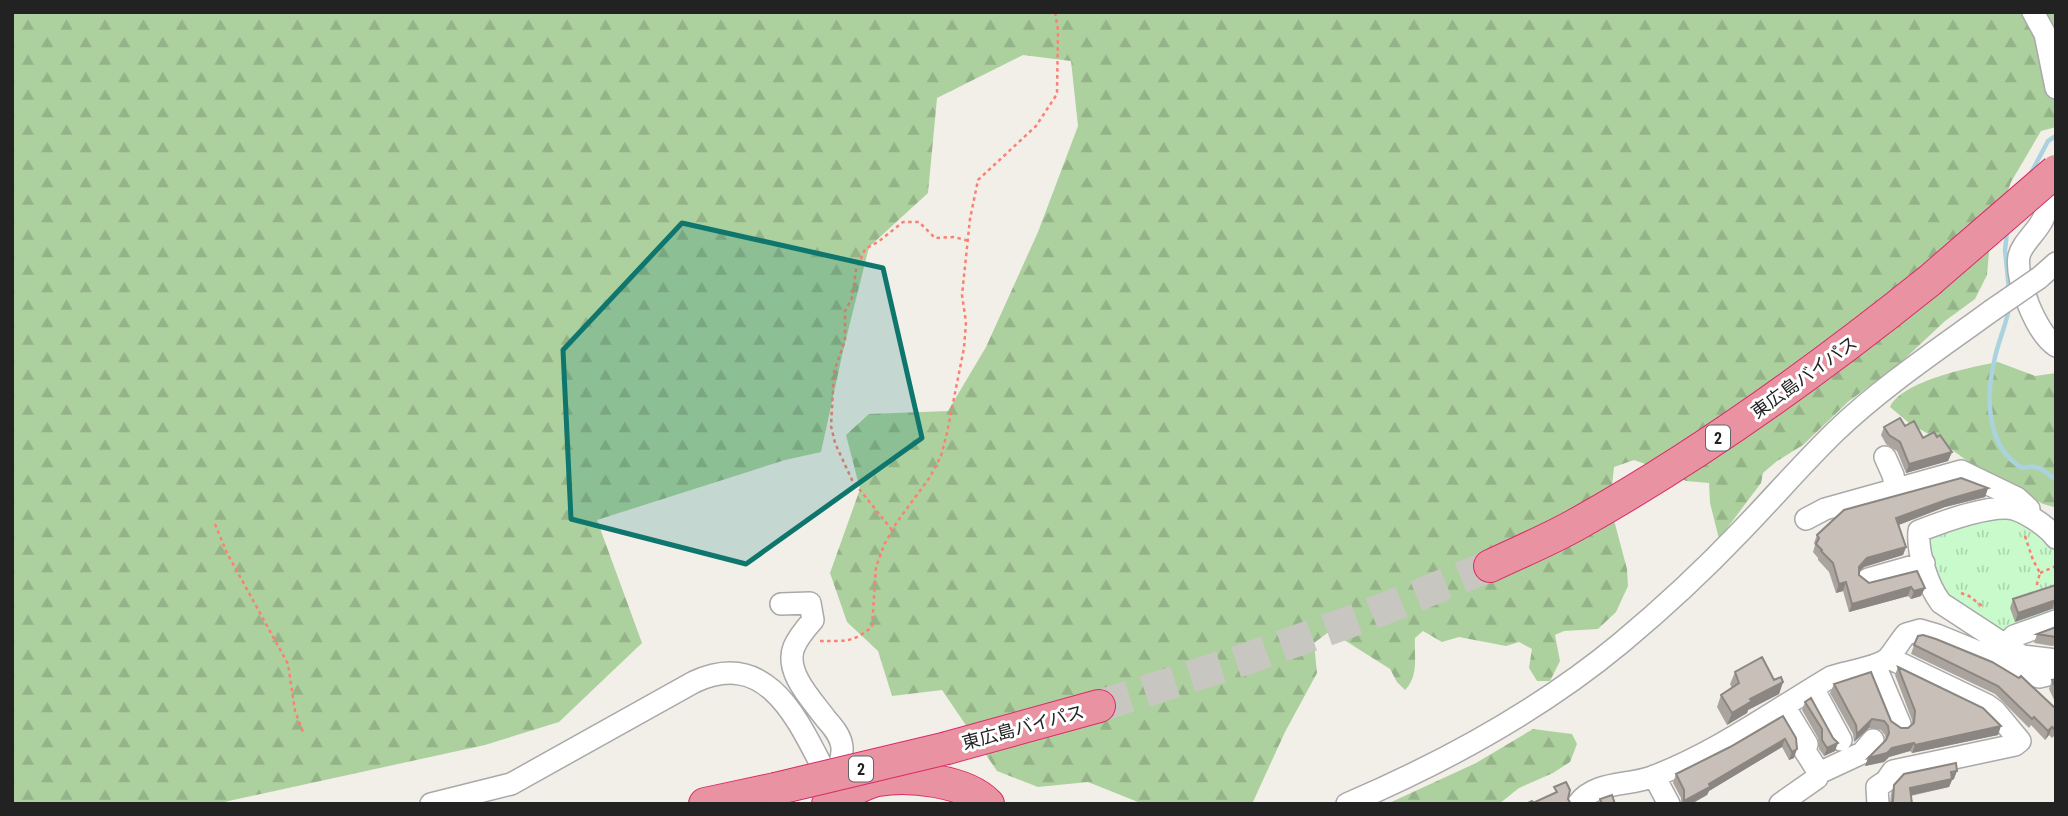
<svg xmlns="http://www.w3.org/2000/svg" width="2068" height="816" viewBox="0 0 2068 816" font-family="'Roboto Condensed','Noto Sans JP',sans-serif">
<style>
.forest{fill:url(#forest-firs)}
.park{fill:url(#park-tufts)}
.lines{fill:none;stroke-linecap:round;stroke-linejoin:round}
.stream{stroke:#aad3df;stroke-width:4.5}
.highway-tunnel{stroke:#c8c6c1;stroke-width:32;stroke-dasharray:32 16;stroke-linecap:butt}
.minor-casing{stroke:#a9a9a9;stroke-width:24}
.highway-casing{stroke:#dc2a67;stroke-width:34}
.path{stroke:#fa8072;stroke-width:2.5;stroke-dasharray:3.5 3.5;stroke-linecap:butt}
.minor{stroke:#fff;stroke-width:21}
.highway{stroke:#e892a2;stroke-width:32}
.minor-bridge-casing{stroke:#a9a9a9;stroke-width:24;stroke-linecap:butt}
.highway-bridge-casing{stroke:#dc2a67;stroke-width:34;stroke-linecap:butt}
.minor-bridge{stroke:#fff;stroke-width:21}
.highway-bridge{stroke:#e892a2;stroke-width:32}
.wall{fill:#aba49e}
.shaded-wall{fill:#8b8681}
.building{fill:#c7bfb8;stroke:#8b8681;stroke-width:2}
.marked{fill:#0f766e;fill-opacity:0.2;stroke:#0f766e;stroke-width:5;stroke-linejoin:round}
.labels{text-anchor:middle;dominant-baseline:central;stroke-width:6;stroke-linejoin:round;paint-order:stroke}
.shield{fill:#fff;stroke:#646464;stroke-width:2}
.shield-label{font-size:16px;font-weight:bold;fill:#222}
.street-label{font-size:18px;fill:#222;stroke:#fff}
</style>
<defs>
<pattern id="forest-firs" width="22" height="20" patternUnits="userSpaceOnUse" patternTransform="scale(1.75)"><rect width="22" height="20" fill="#add19e"/><path d="M5 1l3.5 6h-7zM16 11l3.5 6h-7z" fill="#95b388"/></pattern>
<pattern id="park-tufts" width="24" height="20" patternUnits="userSpaceOnUse" patternTransform="scale(1.75)"><rect width="24" height="20" fill="#c8facc"/><path d="M3 7l-1-3M5 7V3M7 7l1-3M15 17l-1-3M17 17v-4M19 17l1-3" fill="none" stroke="#acd6af"/></pattern>
</defs>
<rect width="100%" height="100%" fill="#f2efe9"/>
<path class="forest" d="M12,12H2056V127L2041,131L2011,182L1990,241L1987,275L1975,299L1945,321L1896,367L1849,401L1803,445L1777,461L1763,473L1761,483L1719,539L1710,503L1709,483L1686,481L1673,474L1634,460L1614,467L1610,505L1627,569L1628,586L1616,612L1598,629L1564,631L1555,635L1560,661L1550,681H1537L1529,668L1532,649L1519,642L1506,646L1459,637L1442,642L1423,631L1415,638C1414,657 1419,676 1405,690L1397,682L1390,669L1330,631L1314,643L1317,673L1285,732L1252,804H1143L1088,782L1038,787L997,771L942,690L892,696L878,651L847,622L830,573L860,489L846,435L869,414L948,411L986,347L1038,232L1078,126L1071,61L1023,55L937,98L928,193L869,247L843,351L821,452L785,460L597,520L642,643L559,722L485,745L215,804H12Z
M1998,362L2035,376L2056,373V506L2054,507L2043,504L1978,469L1939,440L1909,423L1890,407C1902,381 1971,367 1998,362Z
M1533,729L1572,734L1577,744L1570,762L1553,773L1519,788L1499,804H1387L1476,763Z"/>
<path class="park" d="M2004,512L2049,539L2056,553V617L2003,635L1943,597L1933,576L1928,531Z"/>
<g class="lines">
<path class="stream" d="M2030,175L2048,141L2056,136
M2007,232L2005,250L2009,289
M2009,308C2006,326 1997,344 1994,362C1986,398 1986,447 2022,468C2036,464 2043,469 2053,478H2056"/>
<path class="highway-tunnel" d="M1099,706L1243,660L1366,616L1490,566"/>
<g class="minor-casing">
<path id="minor" d="M2033,12L2045,34L2056,88
M2054,171C2050,186 2049,205 2043,219C2037,232 2022,243 2019,256C2015,279 2036,333 2056,346
M2039,278L2056,263
M1885,457L1893,475L1896,490
M1806,519L1825,509L1961,471L2017,498L2029,509
M2056,538C2047,526 2020,507 2005,508C1980,508 1942,522 1919,531C1917,553 1928,586 1941,603L2022,656L2056,660
M1868,579L1924,563
M781,604L810,603L813,620C806,628 798,637 794,647C784,672 812,700 826,719C833,727 841,736 842,747C843,760 837,772 833,784
M2005,645L2014,636L2056,621
M1875,665L1900,724
M1813,688L1841,740
M1819,773L1862,753L1873,740
M1654,776L1669,804
M431,804L511,784L694,682C774,645 802,732 833,787
M1347,804C1445,762 1539,711 1621,643C1663,608 1703,571 1741,531C1773,498 1803,463 1836,431C1883,386 1939,349 1991,311
M1578,804C1594,781 1628,786 1652,777C1716,753 1772,712 1831,677C1845,672 1881,667 1889,657C1895,650 1900,641 1906,634L1920,630L1937,635L2039,677L2056,673
M1780,804L1817,778L1819,773L1805,751L1807,744L1784,706
M1878,804L1877,787L1886,781L1893,771L2015,745L2020,741L1995,711L1987,705L1889,658"/>
</g>
<g class="highway-casing">
<path id="highway" d="M1490,566C1519,552 1549,540 1577,524C1702,454 1817,371 1929,281
M947,748L1099,706
M705,804L775,789
M828,804C844,795 860,784 878,780C908,775 965,780 988,804"/>
</g>
<path class="path" d="M215,524L227,553L288,664L295,711L304,735
M892,530L852,480L835,443L831,426L834,372L845,340V311L852,298L856,270L865,249L878,242L903,222H919L935,238L954,237L969,241
M2025,536L2033,560L2040,573L2037,584L2038,588
M2040,573L2056,566
M1961,593L1969,596L1982,606
M820,641C845,641 852,643 872,627L876,567L884,545L897,522L930,477L941,456L947,433L964,348L966,322L962,295L970,219L978,180L1036,126L1057,94L1058,30L1055,12"/>
<use href="#minor" class="minor"/>
<use href="#highway" class="highway"/>
<g class="minor-bridge-casing">
<path id="minor-bridge" d="M1991,311L2039,278"/>
</g>
<g class="highway-bridge-casing">
<path id="highway-bridge" d="M1929,281L2056,171
M775,789L947,748"/>
</g>
<use href="#minor-bridge" class="minor-bridge"/>
<use href="#highway-bridge" class="highway-bridge"/>
</g>
<path class="wall" d="M1905,426L1923,438L1937,437L1952,452L1948,461L1906,473L1897,451L1886,444L1881,435L1884,427Z
M1988,488L1985,497L1945,507L1899,525L1906,547L1903,555L1864,567L1859,572V575L1869,583L1917,571L1921,596L1911,599L1908,596L1849,612L1843,591L1836,593L1829,572L1818,560V558L1813,552L1815,545L1814,543L1817,535Z
M2056,585V609H2052L2015,622L2010,608L2013,599Z
M2056,627V645L2052,646L2034,643L2037,634Z
M1914,645L2056,709V734L2052,738L2049,735L2045,740L2031,725L2029,728L1995,694L1911,654Z
M1898,667L1998,735L1912,753L1910,751L1889,757L1884,762L1865,766L1886,740L1885,735L1881,730L1869,728L1854,742L1853,734L1830,693L1834,684L1901,728H1908L1912,724V720L1895,675Z
M1735,672L1783,682L1779,694L1748,710L1747,713L1727,725L1717,707L1721,695L1732,688L1730,684Z
M2056,679V704L2049,689L2052,680Z
M1805,702L1835,751L1824,756L1819,749L1818,738L1802,710Z
M1783,716L1794,758L1789,760L1782,747L1709,791L1707,795L1691,804H1681V798L1673,783L1676,774L1730,747Z
M1954,779L1952,780L1949,787L1911,796L1890,804L1891,794L1894,785Z"/>
<path class="shaded-wall" d="M1952,452L1948,461L1906,473L1909,464Z
M1988,488L1985,497L1945,507L1893,527L1896,518L1949,499Z
M1906,547L1903,555L1864,567L1856,575L1859,567L1867,558Z
M1846,582L1843,591L1836,593L1839,584Z
M1911,587L1908,596L1849,612L1852,604Z
M1925,588L1921,596L1911,599L1914,591Z
M2055,600L2052,609L2015,622L2018,613Z
M1783,682L1779,694L1748,710L1747,713L1727,725L1732,713L1750,699Z
M1872,719L1869,728L1854,742L1857,734Z
M2001,726L1998,735L1912,753L1915,745Z
M2052,727L2049,735L2045,740L2048,731Z
M1785,739L1782,747L1709,791L1707,795L1691,804H1683L1684,801L1709,784Z
M1838,743L1835,751L1824,756L1827,748Z
M1914,743L1910,751L1889,757L1884,762L1865,766L1868,758L1892,748Z
M1797,749L1794,758L1789,760L1792,752Z
M1957,771L1954,779L1952,780L1949,787L1907,796L1910,788Z"/>
<path class="building" d="M1900,418L1905,426L1914,421L1923,438L1934,432L1937,437L1940,435L1952,452L1909,464L1900,442L1889,435L1884,427Z
M1961,478L1988,488L1949,499L1896,518L1906,547L1867,558L1859,567V575L1869,583L1917,571L1925,588L1914,591L1911,587L1852,604L1846,582L1839,584L1833,563L1821,551L1822,550L1816,544L1819,538L1817,535L1844,510Z
M2056,585V600L2018,613L2013,599Z
M2056,627V637L2037,634Z
M1923,635L1936,639L1992,662L2019,678L2021,676L2056,709V729L2055,730L2052,727L2048,731L2034,717L2032,719L1998,686L1914,645L1918,636Z
M1762,657L1774,680L1781,677L1783,682L1750,699L1752,701L1732,713L1721,695L1739,683L1735,672Z
M1898,667L1983,708L2001,726L1915,745L1914,743L1892,748L1887,753L1868,758L1886,740L1889,733L1888,726L1884,721L1872,719L1857,734L1856,725L1834,684L1871,672L1891,721L1901,728H1908L1914,723L1915,711Z
M2056,679V688L2052,680Z
M1811,698L1833,738L1838,743L1827,748L1822,740V729L1805,702Z
M1783,716L1796,738L1797,749L1792,752L1785,739L1709,784L1710,787L1684,801V790L1676,774L1730,747Z
M1956,763L1957,771L1951,772L1952,779L1910,788L1912,804H1890L1893,801L1894,785L1904,774Z
M1566,782L1570,790L1568,799L1571,804H1526L1532,801L1533,803L1557,792L1554,787Z
M1612,795L1615,804H1602L1600,799Z"/>
<path class="marked" d="M682,223L883,268L922,438L746,564L571,519L563,350Z"/>
<g class="labels">
<g class="shield">
<rect x="1706" y="425.5" width="24" height="25" rx="5"/>
<rect x="849" y="756.5" width="24" height="25" rx="5"/>
</g>
<g class="shield-label">
<text x="1718" y="438">2</text>
<text x="861" y="769">2</text>
</g>
<g class="street-label">
<text transform="translate(1804 377) rotate(-36)">東広島バイパス</text>
<text transform="translate(1023 727) rotate(-15)">東広島バイパス</text>
</g>
</g>
<rect width="2068" height="816" fill="none" stroke="#222222" stroke-width="28"/>
</svg>
